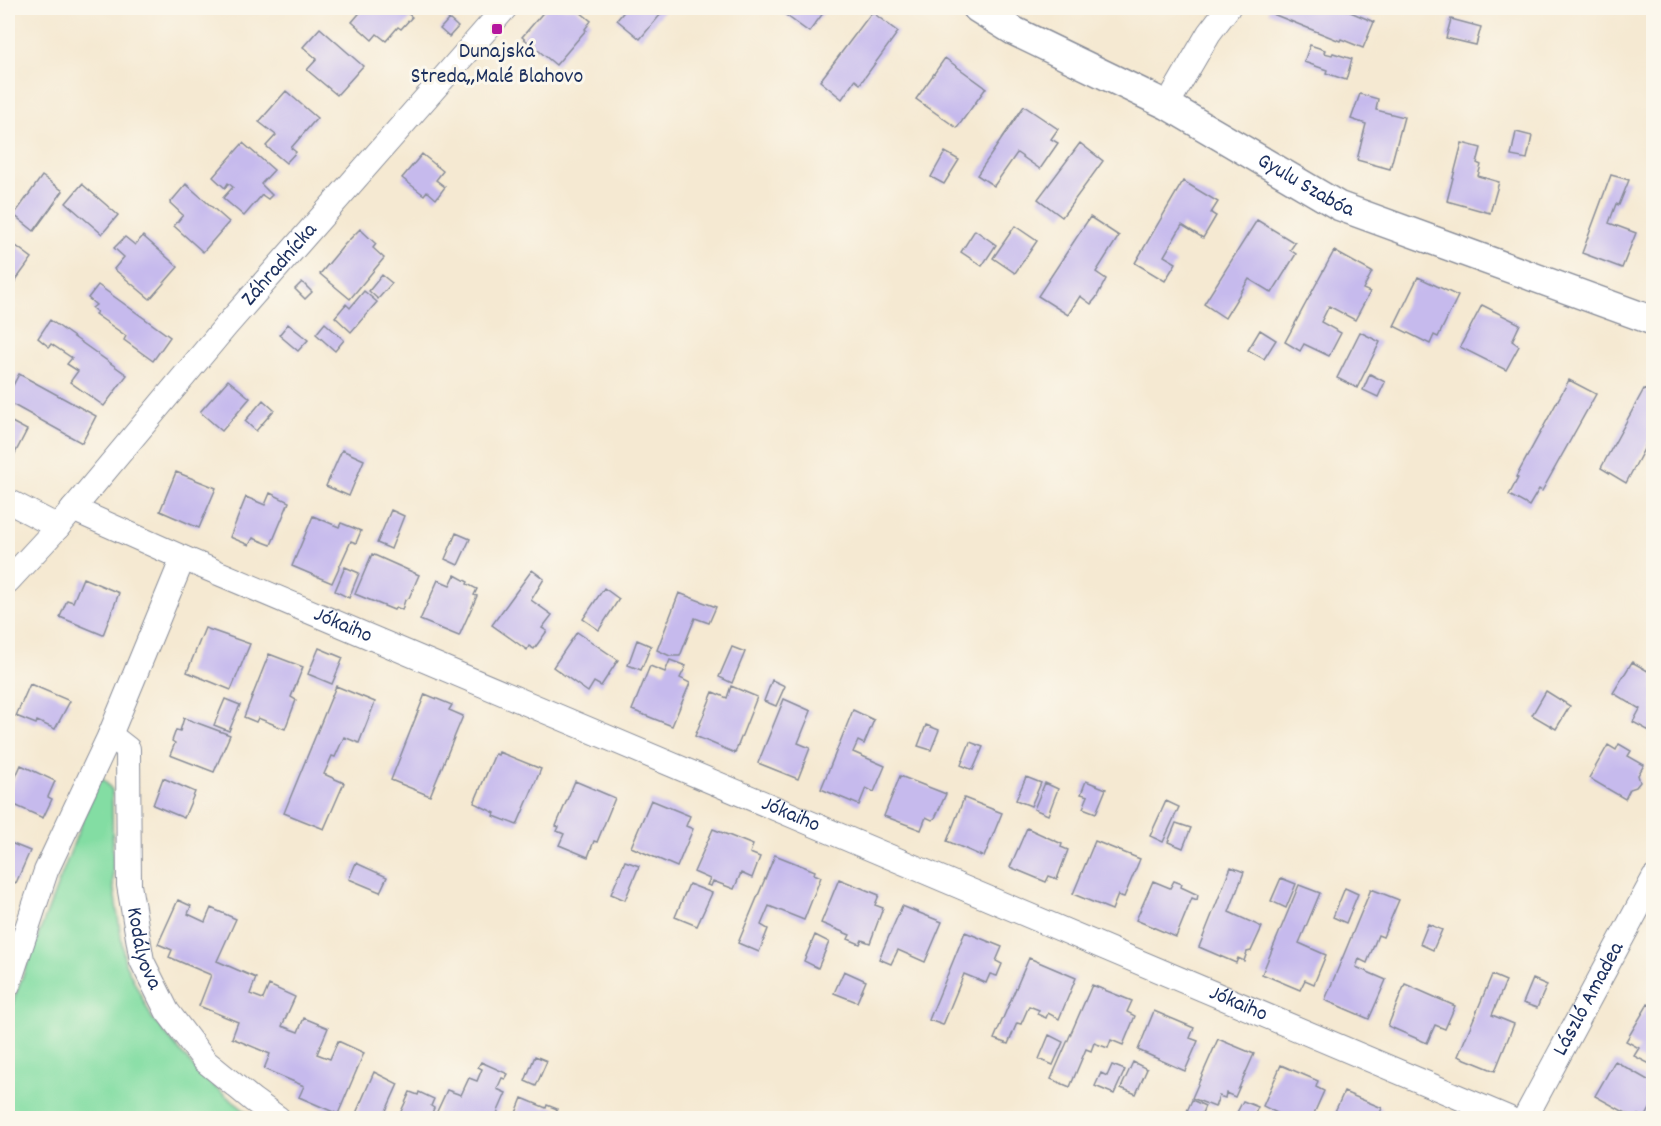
<svg xmlns="http://www.w3.org/2000/svg" width="1661" height="1126" viewBox="0 0 1661 1126" font-family="Dekko,sans-serif">
<style>
.green{fill:#83dda3;stroke:#4f8680;stroke-width:1.5}
.building{fill:#c6baed}
.lines{fill:none;stroke-linecap:round;stroke-linejoin:round}
.minor-casing{stroke:#888c98;stroke-width:26}
.tertiary-casing{stroke:#888c98;stroke-width:31}
.minor{stroke:#fff;stroke-width:24}
.tertiary{stroke:#fff;stroke-width:28}
.poi-dot{fill:#b5179e;stroke:#fbf7ec;stroke-width:2}
.labels{text-anchor:middle;dominant-baseline:central;stroke-width:6;stroke-linejoin:round;paint-order:stroke}
.poi-label{font-size:22px;fill:#1b2f5e;stroke:#fbf7ec}
.street-label{font-size:22px;fill:#1b2f5e;stroke:#fbf7ec}
</style>
<rect width="100%" height="100%" fill="#fbf7ec"/>
<filter id="ink" filterUnits="userSpaceOnUse"><feTurbulence type="fractalNoise" baseFrequency=".0167" numOctaves="2"/><feDisplacementMap in="SourceGraphic" scale="12" xChannelSelector="R" yChannelSelector="G"/><feConvolveMatrix kernelMatrix="1 2 1 2 8 2 1 2 1" color-interpolation-filters="sRGB"/></filter>
<filter id="wash" filterUnits="userSpaceOnUse"><feTurbulence type="fractalNoise" baseFrequency=".008" numOctaves="4" result="noise"/><feDisplacementMap in="SourceGraphic" scale="24" xChannelSelector="R" yChannelSelector="G"/><feGaussianBlur stdDeviation="1.35" result="paint"/><feColorMatrix in="noise" values="0 0 0 0 0 0 0 0 0 0 0 0 0 0 0 0 0 1.4 0 .05"/><feComposite in="paint" operator="in"/></filter>
<g filter="url(#wash)">
<rect width="100%" height="100%" fill="#f5e9d2"/>
<path class="green" d="M100,775L112,790L113,884L125,963L152,1018L202,1077L254,1118H8V1020L15,996Z"/>
<g id="blocks">
<path class="building" d="M364,8H401L412,17L401,29L398,27L386,41L377,34L372,40L352,22Z
M547,8H575L591,21L585,29L586,30L556,65L522,37Z
M627,8H666L640,39L617,20Z
M776,8H827L809,32Z
M1270,8H1341L1374,22L1363,48L1341,39L1340,41L1268,12Z
M872,12L898,32L860,84L855,80L842,99L820,81Z
M449,19L458,27L449,37L440,29Z
M1451,19L1481,27L1476,45L1446,38Z
M320,28L363,66L337,95L307,70L317,59L303,47Z
M1310,45L1325,50L1324,53L1332,55L1333,53L1352,59L1346,80L1326,73L1327,70L1304,62Z
M945,58L986,88L957,128L916,99Z
M286,91L317,118L291,148L296,152L286,163L266,146L276,135L259,122Z
M1360,94L1378,99L1376,110L1404,117L1390,169L1357,160L1366,124L1351,119Z
M1024,106L1058,129L1051,139L1058,143L1040,169L1017,153L994,186L977,175Z
M1516,132L1532,136L1527,159L1511,156Z
M243,143L274,170L261,184L272,195L268,199L262,195L244,216L223,198L233,187L228,183L225,188L213,177Z
M1080,143L1103,161L1062,217L1038,199Z
M1462,143L1481,148L1477,163L1481,165L1478,176L1499,182L1490,213L1447,201Z
M945,152L959,160L944,184L931,177Z
M422,154L443,171L436,180L445,187L436,199L427,191L424,195L402,178Z
M1611,175L1629,180L1619,205L1616,204L1609,223L1636,233L1622,268L1582,253Z
M42,176L63,191L34,231L14,215Z
M1183,181L1218,202L1211,213L1216,216L1203,238L1182,225L1164,256L1176,263L1165,281L1135,263Z
M82,184L118,215L102,234L66,203Z
M186,184L229,222L203,252L174,226L183,215L170,203Z
M1090,217L1119,236L1096,272L1106,279L1096,298L1091,304L1080,296L1068,315L1038,296Z
M1257,220L1295,243L1290,250L1296,254L1272,293L1249,279L1225,318L1204,304Z
M1015,226L1037,241L1015,273L993,258Z
M360,229L376,244L373,248L384,258L350,299L320,274L345,244Z
M975,230L996,245L982,266L961,252Z
M143,236L178,267L150,299L114,269L124,257L114,248L125,237L135,245Z
M8,240L32,258L13,284L8,281Z
M1334,251L1372,272L1363,289L1370,292L1355,320L1329,306L1321,322L1341,333L1329,356L1304,344L1300,351L1285,342Z
M382,275L392,283L378,299L369,291Z
M1418,277L1458,296L1438,337L1434,335L1430,344L1394,326Z
M302,282L312,292L305,299L295,289Z
M98,285L170,337L153,361L124,340L126,336L95,314L97,312L92,308L96,305L88,298Z
M364,291L377,302L351,332L335,317L346,304L350,308Z
M1482,305L1520,324L1512,341L1519,346L1506,370L1460,347Z
M50,320L127,375L104,406L70,382L78,371L67,364L72,358L51,344L49,347L38,338Z
M325,323L344,340L335,351L316,334Z
M288,324L308,340L298,351L279,335Z
M1260,330L1276,340L1264,359L1248,350Z
M1360,332L1380,342L1357,388L1337,378Z
M19,374L96,416L82,443L8,402V395Z
M1370,374L1385,382L1378,397L1363,390Z
M228,380L250,398L222,431L200,412Z
M1569,380L1596,394L1542,491L1539,489L1529,506L1509,495L1518,478L1516,477Z
M1644,389L1653,394V432L1626,483L1601,468Z
M263,400L274,410L256,431L245,421Z
M8,420L27,430L8,467Z
M342,450L364,460L349,496L326,486Z
M176,472L216,488L199,528L160,511Z
M270,493L289,502L271,545L253,538L249,545L230,537L246,497L265,505Z
M391,510L404,516L391,549L377,543Z
M313,516L339,527L341,523L361,531L356,543L351,541L332,583L292,566Z
M456,533L470,539L458,565L445,559Z
M372,554L419,575L409,598L405,600L402,610L396,607L394,610L355,594Z
M345,567L359,573L349,598L335,591Z
M532,570L544,579L531,600L552,615L542,628L547,631L534,649L529,646L527,650L492,625Z
M455,575L468,582L467,584L477,589L474,595L477,596L459,636L420,620L438,580L450,585Z
M83,578L119,593L103,635L60,617L67,600L73,602Z
M604,588L619,599L599,630L583,619Z
M679,593L716,607L709,623L695,618L680,656H670L657,650Z
M205,628L250,644L231,690L187,672Z
M577,632L618,660L601,686L594,682L588,692L553,667Z
M637,640L651,646L641,670L628,665Z
M732,647L745,652L732,683L719,677Z
M319,648L343,658L332,684L308,674Z
M269,654L303,667L291,697L296,700L285,729L258,718L256,722L244,717Z
M670,660L686,666L680,678L690,683L672,726L632,710L650,666L665,672Z
M1632,662L1653,674V733L1633,722L1640,709L1613,693Z
M772,680L785,686L776,706L764,701Z
M30,684L70,701L55,729L37,721L36,724L16,716Z
M336,686L375,702L359,743L344,737L335,757L332,756L324,774L344,783L324,829L284,813Z
M731,686L757,697L735,753L695,736L713,692L727,698Z
M1546,691L1570,706L1556,729L1532,715Z
M425,694L452,705L449,710L463,716L430,796L391,780Z
M225,699L240,705L229,731L214,725Z
M784,699L811,711L798,743L810,748L798,779L758,763Z
M853,710L874,720L864,744L858,741L853,752L885,766L874,792L866,788L859,805L821,789Z
M184,718L230,735L214,772L170,755L175,743L172,741L176,730L180,731Z
M926,725L939,730L931,750L918,746Z
M970,742L983,747L973,770L961,765Z
M1619,744L1631,751L1628,756L1644,765L1638,775L1640,782L1636,787L1630,789L1625,799L1589,778L1608,745L1616,750Z
M499,752L541,769L517,825L494,816L495,813L474,803L495,754L498,755Z
M21,765L55,781L48,797L52,799L43,818L8,802V794Z
M900,776L946,794L935,818L932,820L926,817L921,830L884,816Z
M1026,777L1041,783L1031,806L1016,800Z
M163,778L195,792L184,818L153,805Z
M575,781L615,798L597,842L594,841L588,857L559,845L564,834L557,831L559,827L556,826Z
M1086,781L1106,789L1096,813L1083,808L1088,796L1081,794Z
M1045,783L1058,789L1048,815L1034,809Z
M964,798L1002,813L984,857L947,841Z
M651,800L690,816L686,826L693,829L677,867L631,847Z
M1166,801L1179,807L1163,842L1150,836Z
M1176,823L1191,828L1183,848L1168,842Z
M1027,828L1062,844L1061,847L1068,850L1057,879L1049,876L1046,882L1010,867Z
M713,829L753,845L750,853L760,857L752,878L741,873L734,889L713,881L711,886L707,885L710,879L694,872Z
M1095,841L1140,859L1124,897L1118,895L1112,910L1073,894Z
M8,842L30,851L16,883L8,879Z
M775,855L815,871L814,874L821,877L804,920L769,906L761,925L768,929L759,952L738,943Z
M625,861L639,866L625,900L611,894Z
M356,863L387,877L380,892L349,879Z
M1231,867L1244,872L1229,912L1262,927L1251,951L1247,952L1244,961L1238,958L1236,963L1199,947Z
M1281,878L1296,884L1286,908L1271,901Z
M839,879L879,895L875,905L883,908L870,943L862,940L860,944L848,939L850,935L821,923Z
M1153,881L1170,888L1174,881L1182,884L1181,887L1198,895L1197,900L1192,898L1176,937L1136,920Z
M689,884L712,893L697,926L675,917Z
M1299,885L1320,893L1299,943L1326,955L1314,984L1305,980L1300,990L1262,974Z
M1345,888L1358,894L1346,923L1333,917Z
M1371,889L1399,900L1383,937L1378,935L1367,963L1359,959L1356,967L1386,980L1369,1019L1325,1000Z
M178,900L191,906L188,914L205,922L211,908L236,919L217,961L256,978L250,994L263,999L269,985L295,997L282,1026L298,1032L304,1018L328,1028L317,1054L330,1059L338,1041L364,1053L338,1114L299,1097L304,1086L264,1069L270,1054L232,1038L238,1022L199,1006L211,975L169,957L172,950L158,944Z
M902,906L942,922L925,962L898,950L891,964L879,959Z
M1428,924L1442,930L1433,950L1420,944Z
M965,932L1002,947L996,961L1002,964L997,976L990,974L986,983L964,974L943,1025L929,1020Z
M815,935L829,942L818,968L804,961Z
M1029,958L1076,978L1059,1019L1048,1013L1046,1018L1037,1014L1039,1010L1029,1006L1021,1024L1017,1023L1008,1044L994,1039Z
M844,971L866,981L857,1002L834,993Z
M1492,975L1506,981L1492,1015L1514,1024L1495,1071L1458,1056Z
M1533,979L1547,985L1537,1008L1523,1003Z
M1405,984L1455,1006L1445,1029L1435,1025L1427,1043L1388,1026Z
M1092,985L1132,1001L1127,1012L1135,1016L1123,1045L1111,1040L1108,1048L1094,1043L1091,1051L1086,1049L1070,1087L1051,1079Z
M1648,1004L1653,1007V1057L1650,1064L1634,1056L1639,1048L1626,1041Z
M1154,1011L1194,1028L1190,1038L1198,1041L1185,1071L1138,1050Z
M1049,1035L1063,1042L1053,1065L1039,1059Z
M1218,1039L1254,1054L1235,1097L1226,1093L1225,1098L1219,1096L1215,1107L1192,1098Z
M535,1056L547,1061L536,1086L525,1081Z
M1615,1061L1653,1083V1103L1645,1118L1638,1115L1635,1118L1595,1096Z
M481,1062L508,1074L505,1079L502,1078L497,1089L506,1093L495,1118H460L453,1115L451,1118H434L447,1090L461,1095L469,1078L477,1081L482,1069L478,1067Z
M1133,1062L1147,1069L1136,1094L1121,1088Z
M1112,1065L1125,1070L1114,1094L1095,1086L1101,1073L1107,1076Z
M1281,1065L1318,1081L1316,1087L1324,1091L1312,1118H1285V1117L1263,1106Z
M374,1072L398,1084L385,1113L398,1118L410,1092L418,1095L419,1092L434,1099L431,1106L434,1108L430,1118H354Z
M1344,1092L1382,1108L1378,1118H1332Z
M522,1098L546,1108L547,1105L557,1109L556,1112L571,1118H514Z
M1192,1100L1205,1106L1200,1118H1184Z
M1243,1101L1258,1107L1253,1118H1234Z"/>
</g>
</g>
<g filter="url(#ink)">
<use href="#blocks" fill-opacity="0" stroke="#888c98" stroke-width="1.5"/>
<g class="lines">
<g class="minor-casing">
<g id="minor">
<path d="M1167,105L1209,33L1228,8"/>
<path d="M8,501L58,527"/>
<path id="s1" d="M73,509L183,558L1508,1118"/>
<path id="s2" d="M8,581L58,527L226,326L505,8"/>
<path id="s3" d="M110,735L128,749L129,885L142,961L167,1011L205,1061L253,1100L278,1118"/>
<path d="M8,985L46,871L110,735L183,558"/>
<path id="s4" d="M1525,1118L1654,878"/>
</g>
</g>
<g class="tertiary-casing">
<g id="tertiary">
<path id="s5" d="M977,8L1014,31L1167,105L1339,206L1654,321"/>
</g>
</g>
<use href="#minor" class="minor"/>
<use href="#tertiary" class="tertiary"/>
</g>
</g>
<rect class="poi-dot" x="491" y="23" width="12" height="12" rx="3"/>
<g class="labels">
<g class="poi-label">
<text x="497" y="52">Dunajská<tspan x="497" dy="25">Streda,,Malé Blahovo</tspan></text>
</g>
<g class="street-label">
<text stroke="none"><textPath href="#s5" startOffset="374">Gyulu Szabóa</textPath></text>
<text stroke="none"><textPath href="#s2" startOffset="417">Záhradnícka</textPath></text>
<text stroke="none"><textPath href="#s1" startOffset="294">Jókaiho</textPath></text>
<text stroke="none"><textPath href="#s1" startOffset="780">Jókaiho</textPath></text>
<text stroke="none"><textPath href="#s3" startOffset="224">Kodályova</textPath></text>
<text stroke="none"><textPath href="#s4" startOffset="135">László Amadea</textPath></text>
<text stroke="none"><textPath href="#s1" startOffset="1266">Jókaiho</textPath></text>
</g>
</g>
<rect width="1661" height="1126" fill="none" stroke="#fbf7ec" stroke-width="30"/>
</svg>
